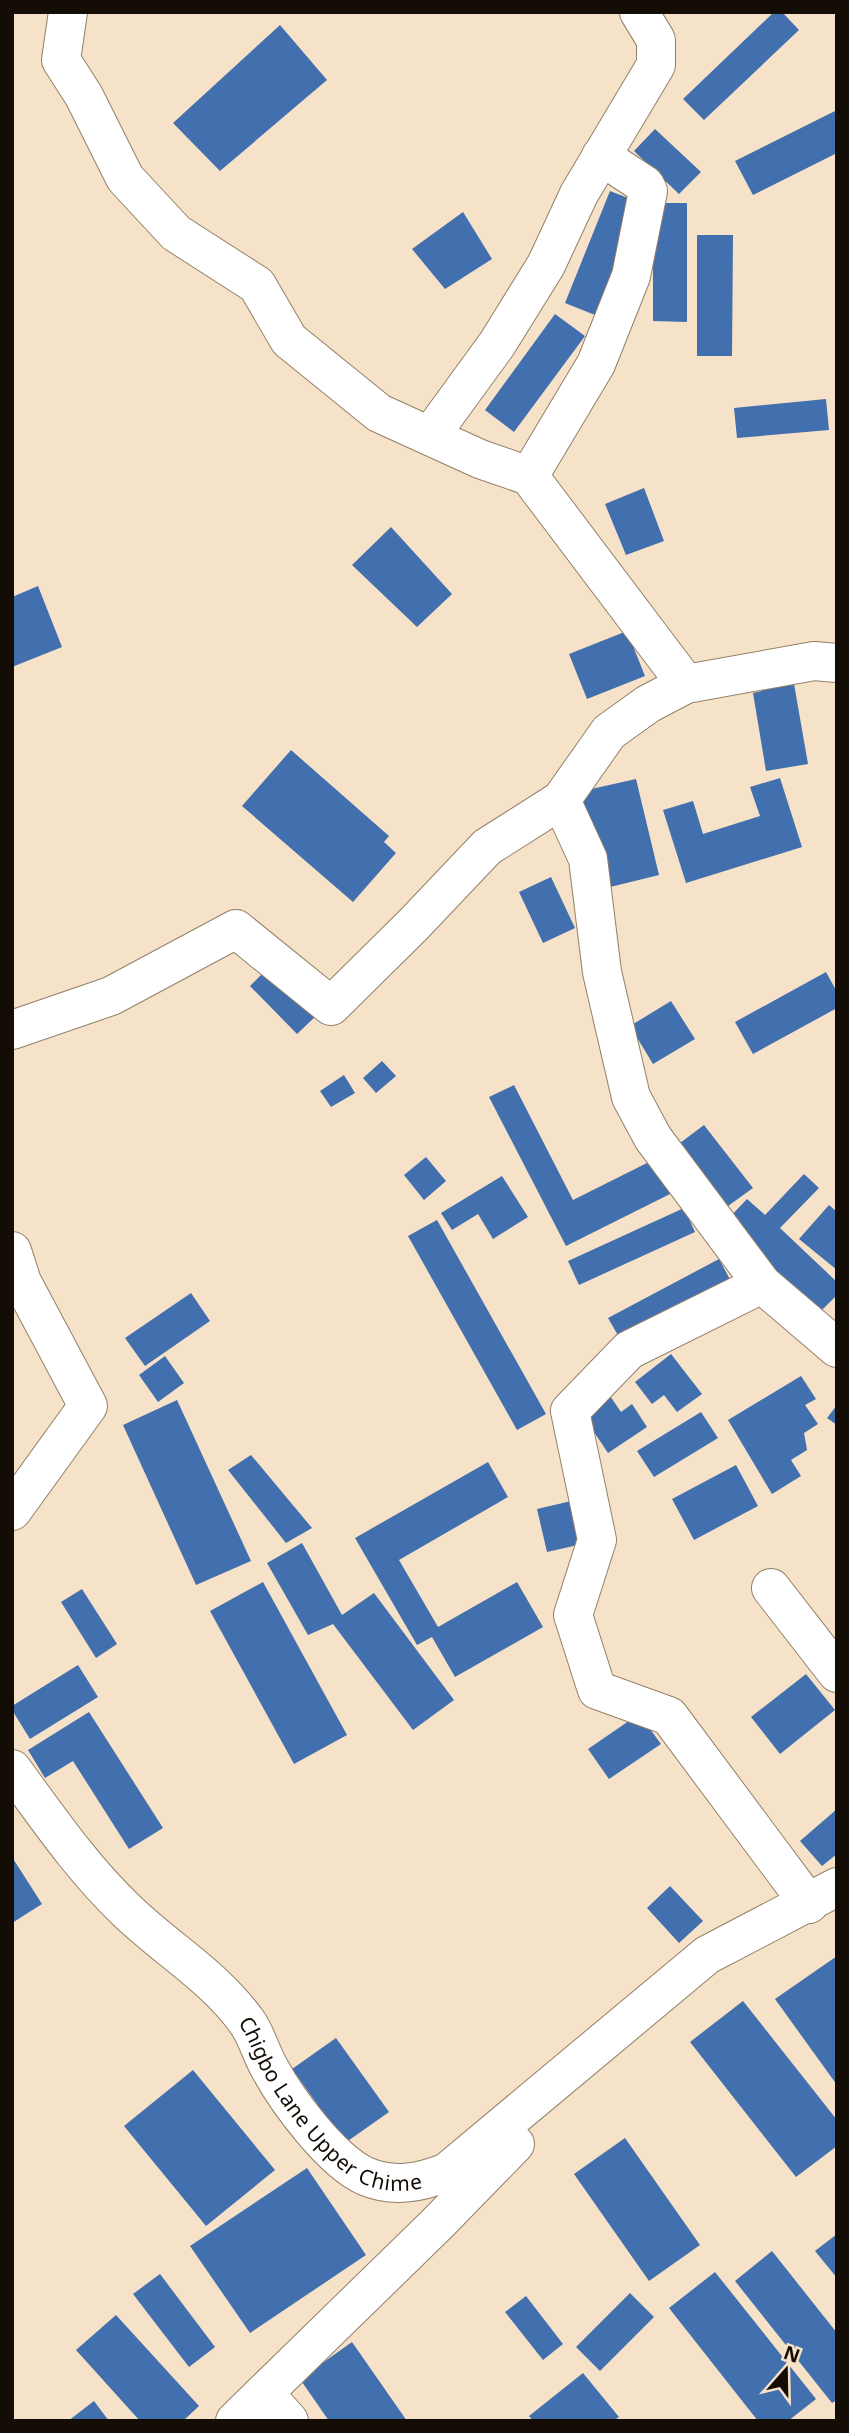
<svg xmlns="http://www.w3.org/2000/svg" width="849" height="2433" viewBox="0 0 849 2433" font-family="'Noto Sans',sans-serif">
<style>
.building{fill:#426fad}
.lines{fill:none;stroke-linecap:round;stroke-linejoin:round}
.street-casing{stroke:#928068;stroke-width:40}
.street{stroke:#fff;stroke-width:38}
.labels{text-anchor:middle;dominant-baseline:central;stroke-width:7;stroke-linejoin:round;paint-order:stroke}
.street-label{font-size:21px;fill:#140d05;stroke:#f6e2c8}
</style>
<rect width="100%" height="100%" fill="#f6e2c8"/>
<path class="building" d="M774,12H782L799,30L704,120L683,99Z
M280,25L327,80L220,171L173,123Z
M837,110V153L753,195L735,161Z
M655,129L701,172L679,194L634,151Z
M610,191L641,203L595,315L565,303Z
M653,203H687V322L653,321Z
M463,212L492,259L445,289L412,249Z
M697,235H733L732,356H697Z
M555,314L585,336L514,432L485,410Z
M826,399L829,430L737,438L734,408Z
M644,488L664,541L626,555L605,504Z
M391,527L452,594L417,627L352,565Z
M38,586L62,647L12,667V597Z
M627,631L645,676L587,699L569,654Z
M793,678L808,764L766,771L753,693L762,691L761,683Z
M291,750L389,836L384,842L396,853L353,902L242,806Z
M780,778L802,847L686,883L663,810L693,801L703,834L760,816L750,787Z
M636,779L659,875L602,889L578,792Z
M551,877L575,928L543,943L519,892Z
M270,966L317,1015L297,1034L250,986Z
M826,972L837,992V1008L753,1054L735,1022Z
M671,1001L695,1039L653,1064L630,1026Z
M382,1061L396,1076L376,1093L363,1078Z
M344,1075L355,1093L331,1107L320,1091Z
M514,1085L573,1200L655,1159L672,1193L566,1246L489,1097Z
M704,1125L753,1188L728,1206L680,1143Z
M426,1157L446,1181L424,1200L404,1175Z
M804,1174L819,1188L780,1228L837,1282V1295L820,1312L725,1222L747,1199L765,1215Z
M502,1176L528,1217L493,1239L478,1214L452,1230L441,1213Z
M829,1205L837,1212V1270L799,1239Z
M684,1208L695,1232L579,1285L568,1261Z
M437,1220L546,1414L517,1430L408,1236Z
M719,1259L733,1285L623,1344L608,1318Z
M191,1293L210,1321L145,1366L125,1338Z
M671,1354L702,1394L677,1412L664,1395L652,1404L635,1382Z
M165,1356L184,1383L158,1402L139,1375Z
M801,1376L816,1399L805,1405L818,1424L804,1433L807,1450L791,1460L801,1476L772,1494L728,1420Z
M610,1396L621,1412L632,1404L647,1427L608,1453L582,1414Z
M177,1400L251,1561L196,1585L123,1425Z
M837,1405V1425L827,1418Z
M701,1412L718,1438L654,1477L637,1451Z
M251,1455L312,1528L286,1543L228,1470Z
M488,1462L508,1497L399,1560L438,1627L517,1582L543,1627L455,1677L432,1637L417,1645L355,1538Z
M736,1465L758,1506L694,1540L672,1499Z
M580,1499L591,1542L547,1552L537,1509Z
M302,1543L342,1615L374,1593L454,1700L413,1730L333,1624L308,1635L267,1563Z
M263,1582L347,1735L294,1764L210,1611Z
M82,1589L117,1644L96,1658L61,1602Z
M78,1665L98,1697L30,1739L12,1710V1706Z
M806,1674L835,1710L780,1754L751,1717Z
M89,1712L163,1828L129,1849L73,1761L45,1778L28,1750Z
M639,1714L661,1744L609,1779L588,1749Z
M837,1809V1854L822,1866L800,1841Z
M12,1857L42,1904L12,1923Z
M670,1886L703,1921L679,1943L647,1908Z
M837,1956V2085L775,1999Z
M743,2001L837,2120V2146L796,2177L690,2042Z
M336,2038L389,2112L345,2143L292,2069Z
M193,2070L275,2170L206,2226L124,2126Z
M625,2138L700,2245L649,2281L574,2174Z
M307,2168L366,2255L250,2333L190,2246Z
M837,2234V2278L815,2251Z
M772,2251L837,2333V2400L832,2403L735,2281Z
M715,2272L816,2399L788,2421H758L669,2308Z
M160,2274L215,2347L189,2367L133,2294Z
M630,2293L654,2317L600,2371L576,2347Z
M526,2296L563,2344L543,2360L505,2312Z
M116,2315L199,2406L183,2421H140L76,2350Z
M352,2342L407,2421H329L300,2379Z
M583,2373L619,2417L613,2421H533L529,2416Z
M94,2401L109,2421H68Z"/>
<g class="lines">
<g class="street-casing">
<g id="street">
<path d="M68,12L61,60L84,96L125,178L176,233L257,285L289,340L379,413L480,459L529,476L686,684"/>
<path d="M430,436L497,344L546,265L579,194L656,65V40L639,12"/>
<path d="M529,476L596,364L631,276L648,191L645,185L601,156"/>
<path d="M561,800L588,859L602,972L631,1097L653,1138L762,1284L837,1348"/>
<path d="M12,1030L111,996L236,929L331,1006L413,925L487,847L561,800L609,732L648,704L686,684L814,661L837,663"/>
<path d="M12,1251L22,1282L88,1406L12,1511"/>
<path d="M762,1284L629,1350L570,1411L597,1540L573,1615L597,1690L669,1716L809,1904"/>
<path d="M771,1588L837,1673"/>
<path id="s1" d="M12,1769C48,1818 82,1868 126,1910C166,1949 213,1975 247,2022C257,2036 261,2054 270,2069C288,2102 331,2160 365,2176C393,2188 420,2183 447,2172L707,1955L837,1887"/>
<path d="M264,2393L289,2421"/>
<path d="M235,2421L438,2223L515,2144"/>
</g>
</g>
<use href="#street" class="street"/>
</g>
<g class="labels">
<g class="street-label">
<text stroke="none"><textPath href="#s1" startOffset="472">Chigbo Lane Upper Chime</textPath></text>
</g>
</g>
<rect width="849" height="2433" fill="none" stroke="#140d05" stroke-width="28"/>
<g transform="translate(786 2370) rotate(20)" stroke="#f6e2c8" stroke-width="5" paint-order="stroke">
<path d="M0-5L12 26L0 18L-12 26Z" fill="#140d05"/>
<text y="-10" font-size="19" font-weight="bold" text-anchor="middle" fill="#140d05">N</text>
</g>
</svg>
